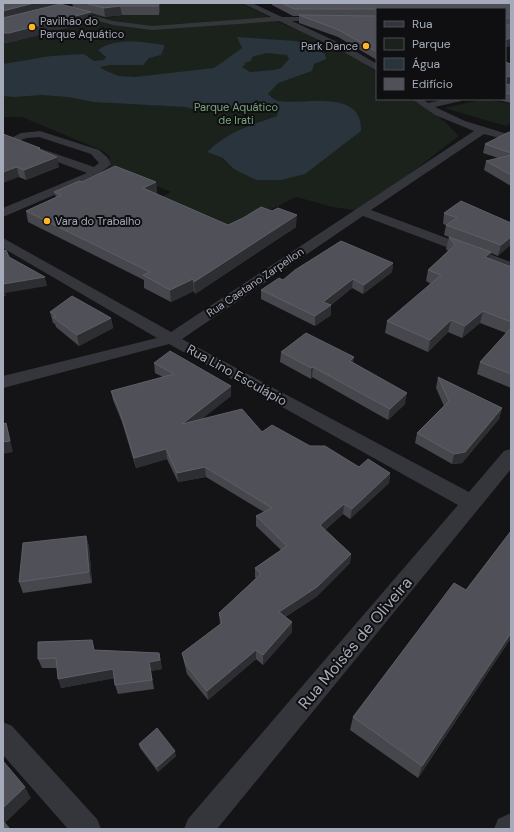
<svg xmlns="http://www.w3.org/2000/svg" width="514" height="832" viewBox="0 0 514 832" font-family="'DM Sans',sans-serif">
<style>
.green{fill:#1a221b}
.water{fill:#29343c;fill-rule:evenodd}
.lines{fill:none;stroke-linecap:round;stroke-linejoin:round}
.street{fill:#35363c;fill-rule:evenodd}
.wall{fill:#45474c}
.shaded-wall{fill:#2d2e32}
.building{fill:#505158;stroke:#5d5f67}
.poi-dot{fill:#ffb624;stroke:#0f0f12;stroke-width:1.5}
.labels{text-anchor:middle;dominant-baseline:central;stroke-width:4;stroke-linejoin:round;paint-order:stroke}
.far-poi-label{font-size:11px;fill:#a5abb8;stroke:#0f0f12;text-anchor:start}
.far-park-label{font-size:11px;fill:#7aa57d;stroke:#0f0f12}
.far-street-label{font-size:11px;fill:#a5abb8;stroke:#0f0f12}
.street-label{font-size:13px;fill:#a5abb8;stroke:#0f0f12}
.near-street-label{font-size:16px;fill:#a5abb8;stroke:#0f0f12}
</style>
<rect width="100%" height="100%" fill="#141417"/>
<path class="green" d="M136,3H241L285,25L317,37L341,49L377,72V99H415L445,122L459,136L361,211L333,207L296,197L225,233L155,200L171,192L124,172L109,170L91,174L103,167L110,157L103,151L22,117H3V24L69,7L109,18L150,7Z
M486,99L511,104V123L506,126L444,108Z"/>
<path class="water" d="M237,37L296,41L309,44L325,54L326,59L314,64L312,71L278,83L268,94C271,97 275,100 278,101C305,105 363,88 361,131L305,174L281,180H256L234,169L223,158L207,152C228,132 251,125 277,116L278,111L266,106H246L202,112L186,107L94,102L68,97L42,95L14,97L3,96V64L51,56L84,54L94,61L104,60L106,57L98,50C115,37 144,42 164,45V48L161,55L149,58L143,65H110L100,67L104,70L119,76L135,77L214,68L242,48ZM266,53L287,55L289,59L281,68L274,70L250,72L242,67L245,65L244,63L251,61L252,57Z"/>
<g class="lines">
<path class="street" d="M242,3H252L282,17H327V21H292L348,47L377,64V71L342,51L279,21L152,30L113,25L64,11L68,9L113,21L152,26L271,17Z
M412,99H423L428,103L445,99H463L461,101L435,107L465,121L511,135V141L484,134L371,210L511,262V271L363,216L182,339L469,492L504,451L511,449V469L217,829H184L188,819L458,505L169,344L3,388V376L157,338L3,248V238L171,332L474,131L435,115Z
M40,131L99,150L107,157L111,164L94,178L3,217V208L87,173L31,152L29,150L31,148H39L94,167L99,163L91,154L39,137L27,138L12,143L7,140L21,133Z
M3,722L12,726L97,819L101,829H68L3,755Z
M511,813V829H494L498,819Z"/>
</g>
<path class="wall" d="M3,3L64,5L73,7L72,3H159L160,8L159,15H122L105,17L91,13L92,21L11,42L3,43Z
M272,3H511V46L505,47L377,9V60L338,37L299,23V16H293L272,5Z
M505,62L511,84V103L495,99H505Z
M511,133V186L484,170L486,161L498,158L483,153L485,144Z
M3,134L41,150L59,167L26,180L19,177Z
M82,182H156L157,194H156L228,225L296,227L195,294L194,291L171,302L144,288V280L28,222L26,211L56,197L54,192Z
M444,213L511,223L498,256L491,253L489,259L511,267V388L477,374L480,362L506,333L480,323L462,338L448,332L428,352L385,333L387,321L431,284L426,281L428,270L448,251L446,249L449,237L444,235L446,225L443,224Z
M393,263L392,272L363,294L352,288L331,305V315L315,326L261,299V290L283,280Z
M50,312L111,318L113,328L79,346L56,327L55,324L53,323Z
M281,352L405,404L388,420L312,377L311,379L280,362Z
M154,363L231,386V396L201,419L262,432L310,446L359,467L390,473L389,483L350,519L343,514L325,530L351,554L350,563L316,597L285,617L292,622V632L263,665L256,659L208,700L187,674L184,662L182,653L220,624L219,613L256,578L255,577V568L281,550L256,526V516L264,512L206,477L178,482L167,459L136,468L122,422L113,400L111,391L163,377L155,373Z
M438,377L502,408L499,419L462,463L452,464L415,443L417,433L444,406L436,388Z
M511,531V638L418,778L350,730L353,717L466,590Z
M86,536L89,547L92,583L23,593L19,582Z
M95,650L159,653L162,669L151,671L154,689L118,694L115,685L114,678L61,688L57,668H42L38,659Z
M139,744L176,756L158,772L140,748Z"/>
<path class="shaded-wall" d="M34,3H70L3,20V11Z
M159,3L160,8L159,15Z
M120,6L122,15L105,17L104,8Z
M91,12L92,21L11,42L3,43V33Z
M511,38V46L505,47V40Z
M511,76V84L505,85L506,77Z
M57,157L59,167L26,180L24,170Z
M17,167L19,177L3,183V172Z
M156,182L157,194L145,200L143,188Z
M297,215L296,227L195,294L194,282Z
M511,237V245L498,256L501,245Z
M491,252L488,264L485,257Z
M393,263L392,272L363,294L364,285Z
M45,277L47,286L5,293L6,296H3V284Z
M193,279L194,291L171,302L170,290Z
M353,279L352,288L323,311V302Z
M331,305V315L315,326V316Z
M483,311L480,323L462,338L465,326Z
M111,318L113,328L79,346L77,335Z
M451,320L448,332L428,352L430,340Z
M354,357L353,368L350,361Z
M313,367L312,377L311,379V368Z
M231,386V396L183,434L182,424Z
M407,393L405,404L388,420L390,409Z
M502,408L499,419L462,463L452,464L454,454Z
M6,423L13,452L3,454V442Z
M166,449L167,459L136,468L134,458Z
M205,467L206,477L178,482L177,473Z
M390,473L389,483L350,519L352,509Z
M344,504L343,514L319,535L320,525Z
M86,536L89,547L92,583L89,572Z
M351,554L350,563L316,597L278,621L279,612Z
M292,622V632L263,665V655Z
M511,633V638L418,778L422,766Z
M256,650V659L208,700L207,691Z
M159,653L162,669L151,671L149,662Z
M113,669L116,678L61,688L58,679Z
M175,751L176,756L158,772L157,767Z
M25,787L31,798L4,824L3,823V808Z"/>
<path class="building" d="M3,3H34L3,11Z
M84,3H159L158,6H120L104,8Z
M282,3H511V18H506L505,25H511V38L505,40V9H294Z
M60,4L91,12L9,33H3V18Z
M299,15L377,16V52L339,30Z
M505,62L511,64V76L506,77V85L511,84V94L505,93Z
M509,132L511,133V153L485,144Z
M3,134L40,148L38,149L57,157L24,170L17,167L3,172Z
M511,155V175L486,161Z
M115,166L156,182L143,188L228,225L243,218L261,207L272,211L278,208L297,215L194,282L193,279L170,290L143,275L150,272L26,211L61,195L54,192L79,181L82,182Z
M461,201L511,223V237L501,245L446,225L457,218L444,213Z
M449,237L491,252L485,257L511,267V322L483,311L465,326L451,320L430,340L387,321L441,275L428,270L455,245Z
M341,241L393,263L364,285L353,279L323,302L331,305L315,316L261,290L279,278L283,280L295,270Z
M6,250L9,257L45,277L3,284V251Z
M72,296L111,318L77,335L53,317L56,316L50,312Z
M511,328V374L480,362Z
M306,333L354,357L350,361L407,393L390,409L313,367L311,368L281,352Z
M170,351L231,386L182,424L242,409L262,432L272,425L310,446H325L359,467L368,459L390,473L352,509L344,504L320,525L351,554L317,587L279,612L292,622L263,655L256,650L207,691L186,665L182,653L222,623L219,613L261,574L255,568L287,546L256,516L272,508L205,467L177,473L166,449L134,458L120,412L111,391L174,374L154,363Z
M438,377L502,408L465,452L454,454L417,433L449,401Z
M6,423L10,441L3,442V424Z
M511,531V633L422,766L353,717L454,583L466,590Z
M86,536L89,572L19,582L23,543Z
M92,640L94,650L159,653L160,660L149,662L152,680L115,685L113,669L58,679L56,658L38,659V642Z
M157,728L175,751L157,767L139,744Z
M3,761L25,787L3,808Z
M3,821L10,829H3Z"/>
<g class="poi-dot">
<circle cx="32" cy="27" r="4"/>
<circle cx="366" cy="46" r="4"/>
<circle cx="47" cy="221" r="4"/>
</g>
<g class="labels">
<g class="far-poi-label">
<text x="40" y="21">Pavilhão do<tspan x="40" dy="13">Parque Aquático</tspan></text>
<text x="358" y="46" text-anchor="end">Park Dance</text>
<text x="55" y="221">Vara do Trabalho</text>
</g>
<g class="far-park-label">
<text x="236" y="107">Parque Aquático<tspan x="236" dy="13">de Irati</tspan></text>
</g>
<g class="far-street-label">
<text transform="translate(255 282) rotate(-34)">Rua Caetano Zarpellon</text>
</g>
<g class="street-label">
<text transform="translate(237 375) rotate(29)">Rua Lino Esculápio</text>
</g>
<g class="near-street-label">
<text transform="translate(355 643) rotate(-50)">Rua Moisés de Oliveira</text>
</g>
</g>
<rect width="514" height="832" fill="none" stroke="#a5abb8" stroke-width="8"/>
<rect x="376" y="8" width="130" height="92" fill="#0f0f12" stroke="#4b4d54"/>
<rect x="384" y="21" width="20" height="6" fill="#35363c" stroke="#4b4d54"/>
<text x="412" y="28" font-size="12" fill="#a5abb8">Rua</text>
<rect x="384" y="38" width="20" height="12" fill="#1a221b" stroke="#4b4d54"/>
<text x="412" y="48" font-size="12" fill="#a5abb8">Parque</text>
<rect x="384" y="58" width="20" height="12" fill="#29343c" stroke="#4b4d54"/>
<text x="412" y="68" font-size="12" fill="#a5abb8">Água</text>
<rect x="384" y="78" width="20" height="12" fill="#505158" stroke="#4b4d54"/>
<text x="412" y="88" font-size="12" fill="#a5abb8">Edifício</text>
</svg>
